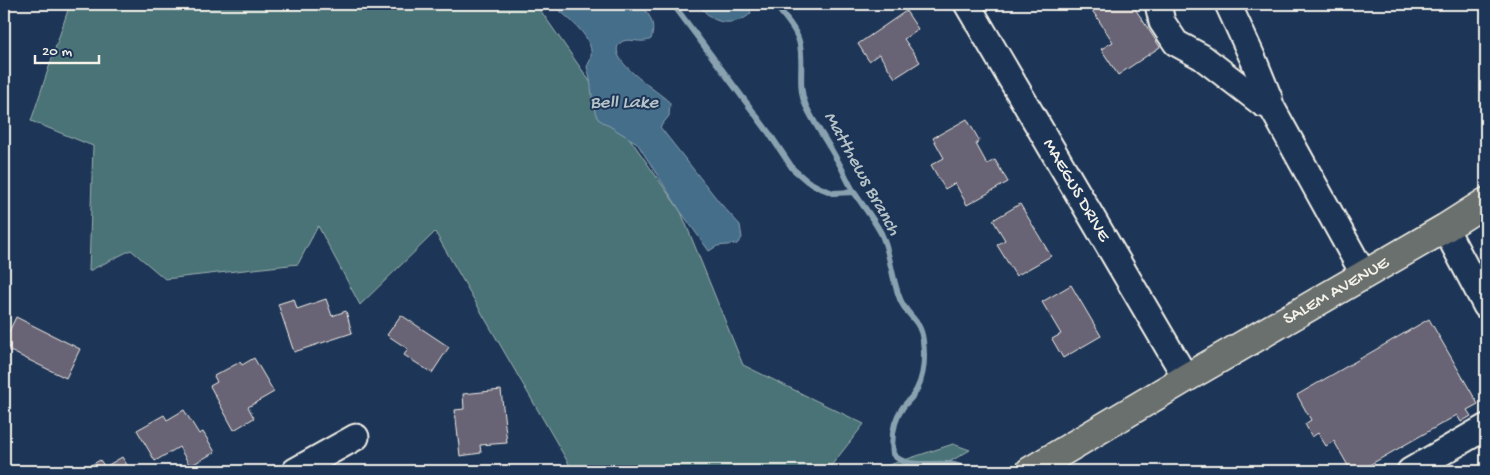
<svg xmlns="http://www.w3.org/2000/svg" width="1490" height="475" viewBox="0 0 1490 475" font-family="'Gochi Hand',sans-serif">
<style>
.green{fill:#4a7377;stroke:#9fb2b0}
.water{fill:#446e8a;stroke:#8aa2b0}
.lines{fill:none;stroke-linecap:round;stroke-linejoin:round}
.stream{stroke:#8aa2b0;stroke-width:6}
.building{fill:#686375;stroke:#f4f1e8}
.minor-casing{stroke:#f4f1e8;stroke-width:29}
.major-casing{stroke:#f4f1e8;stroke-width:31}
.minor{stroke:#1d3557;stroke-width:25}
.major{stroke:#6a706d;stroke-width:28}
.labels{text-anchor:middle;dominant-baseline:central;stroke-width:4;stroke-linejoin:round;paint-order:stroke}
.street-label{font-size:18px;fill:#f4f1e8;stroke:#1d3557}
.water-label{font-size:19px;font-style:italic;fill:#b6c3c7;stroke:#1d3557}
</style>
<rect width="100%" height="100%" fill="#1d3557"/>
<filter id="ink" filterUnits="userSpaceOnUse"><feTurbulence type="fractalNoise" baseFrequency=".02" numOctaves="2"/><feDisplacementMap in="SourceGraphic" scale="10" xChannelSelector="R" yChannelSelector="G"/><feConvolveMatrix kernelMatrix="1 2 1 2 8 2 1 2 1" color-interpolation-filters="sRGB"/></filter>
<g filter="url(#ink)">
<path class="green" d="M70,4H536L681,212L743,365L864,424L827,471H573L435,232L360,305L318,226L298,264L165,279L131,250L89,271L93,146L31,121Z
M953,444L970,450L934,471H871Z"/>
<path class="water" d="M552,4H638C650,13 656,24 651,39C642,45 627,36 620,43C604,60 662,93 670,103L669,116L660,127L720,203L740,225L742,238L737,244L717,246L709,251L681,212L637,143L598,119C590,103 593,84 587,67C588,64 591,60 591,56C594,36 565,16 552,4Z
M697,4H748L751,13C744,21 727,25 716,20C709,17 703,10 697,4Z"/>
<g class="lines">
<path class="stream" d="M673,4L769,133L793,169L807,181L818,187L833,193L854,192
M775,4C784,17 797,29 800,45C804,65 797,87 806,106C815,125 826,140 836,158C843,169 847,181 854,192C863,206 873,218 881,233C891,254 891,277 900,299C907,317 921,319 923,341C925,356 924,375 917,389C914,396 908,401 903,407C893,421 891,437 893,454C911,475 946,454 967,471"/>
</g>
<path class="building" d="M1088,4H1132L1160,47L1118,75L1101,49L1113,42Z
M906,11L918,29L904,39L920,62L895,78L879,54L869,61L858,44Z
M967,119L979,140L976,144L987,164L995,160L1008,182L967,205L955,183L945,189L931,165L944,158L933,138Z
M1020,204L1051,256L1016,276L997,245L1005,240L993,220Z
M1071,285L1101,336L1063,358L1052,339L1061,334L1042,302Z
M294,299L297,309L326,299L332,316L346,311L352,333L294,352L278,304Z
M401,315L449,347L432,373L404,355L408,349L387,335Z
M16,317L80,349L66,378L4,348V342Z
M1429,319L1478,404L1467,410L1471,416L1461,422L1457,415L1359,471H1351L1334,441L1326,446L1318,433L1312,437L1305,424L1311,420L1297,395Z
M254,358L274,392L248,407L254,418L234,430L210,386L217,382L214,376L240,362L242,365Z
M501,390L507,443L480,445L481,453L460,456L455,410L464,409L463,394Z
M184,410L199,434L203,432L215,452L190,466L179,447L155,461L137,430L164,415L167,420Z
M122,457L131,471H81L100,460L105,467Z"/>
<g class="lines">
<g class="minor-casing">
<g id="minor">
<path id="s1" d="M967,4L1186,378"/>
<path d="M1158,4L1162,22L1176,43L1202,57L1263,104L1271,106"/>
<path d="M1228,4L1254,61L1269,98L1271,106L1364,275"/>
<path d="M1445,228L1486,306"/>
<path d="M295,471L356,437"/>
<path d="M1410,471L1486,427"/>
</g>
</g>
<g class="major-casing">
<g id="major">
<path id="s2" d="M1030,471L1186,378L1445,228L1486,202"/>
</g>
</g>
<use href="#minor" class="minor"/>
<use href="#major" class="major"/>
</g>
</g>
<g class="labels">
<g class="street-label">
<text stroke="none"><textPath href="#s1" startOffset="216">MAEGUS DRIVE</textPath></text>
<text stroke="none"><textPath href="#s2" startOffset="355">SALEM AVENUE</textPath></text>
</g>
<g class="water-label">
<text x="624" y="103">Bell Lake</text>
<text transform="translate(861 174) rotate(61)">Matthews Branch</text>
</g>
</g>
<rect width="1490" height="475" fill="none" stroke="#1d3557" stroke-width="20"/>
<rect x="10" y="10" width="1470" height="455" fill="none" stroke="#f4f1e8" stroke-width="2" filter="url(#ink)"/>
<path d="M35 55v8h64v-8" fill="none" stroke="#f4f1e8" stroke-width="2.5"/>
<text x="42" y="55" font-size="15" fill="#f4f1e8" stroke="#1d3557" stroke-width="4" paint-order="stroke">20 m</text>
</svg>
